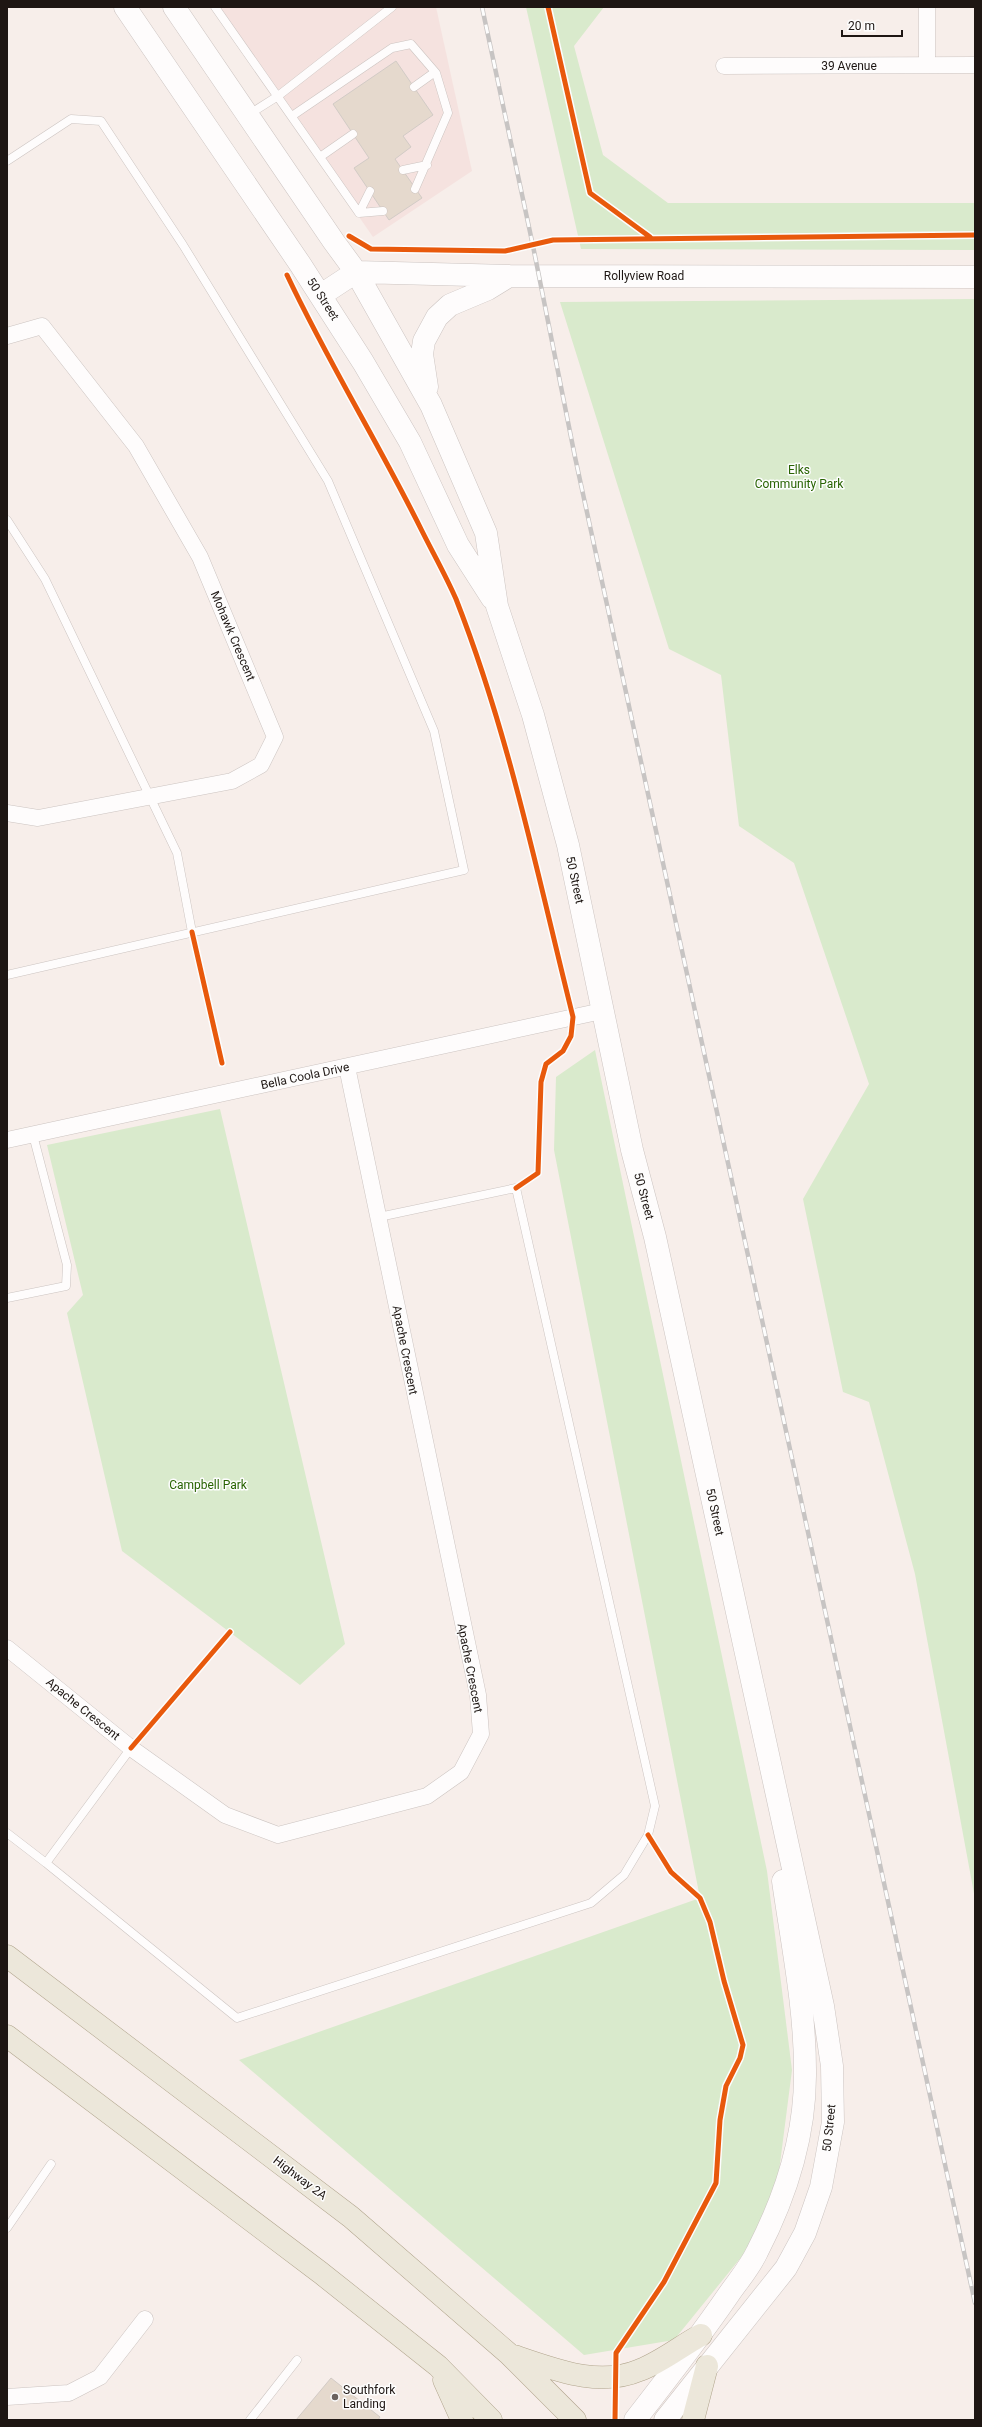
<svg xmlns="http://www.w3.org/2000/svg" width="982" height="2427" viewBox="0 0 982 2427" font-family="Roboto,sans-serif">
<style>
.commercial{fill:#f5e2df}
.green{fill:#d9eacc}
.building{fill:#e5d9cd;stroke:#d2cbc6}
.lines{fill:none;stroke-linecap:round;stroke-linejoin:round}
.service-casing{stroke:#ccc4c1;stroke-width:9}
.minor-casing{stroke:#ccc4c1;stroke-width:17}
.secondary-casing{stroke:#ccc4c1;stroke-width:23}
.primary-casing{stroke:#b1a58d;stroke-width:23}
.service{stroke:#fefcfc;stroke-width:8}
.minor{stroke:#fefcfc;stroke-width:16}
.secondary{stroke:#fefcfc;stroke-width:22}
.primary{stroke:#ece7da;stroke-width:22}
.rail-casing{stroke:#c7c4c3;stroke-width:4.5}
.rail{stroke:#fdfdfd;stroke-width:3;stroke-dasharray:9;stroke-linecap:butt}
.cycleway-casing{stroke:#fdfdfd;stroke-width:8}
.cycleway{stroke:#e8590c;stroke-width:5}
.poi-dot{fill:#6a625e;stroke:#fdfdfd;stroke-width:1.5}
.labels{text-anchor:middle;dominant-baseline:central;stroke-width:3;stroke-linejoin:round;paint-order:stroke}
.street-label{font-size:12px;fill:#1e1613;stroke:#fdfdfd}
.park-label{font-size:12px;fill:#296403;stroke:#fdfdfd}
.poi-label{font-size:12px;fill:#1e1613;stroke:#fdfdfd;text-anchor:start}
</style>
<rect width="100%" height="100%" fill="#f7eeea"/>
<path class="commercial" d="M214,7H436L472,171L373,237Z"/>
<path class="green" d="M526,7H604L574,46L603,155L668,203H975V250L581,249Z
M975,299V1899L915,1574L869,1402L843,1392L803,1199L869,1084L794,863L739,826L721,675L669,649L560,302Z
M595,1050L767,1871L792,2070L773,2218L674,2340L584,2355L239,2060L700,1898L554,1150L556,1077Z
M220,1109L345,1644L300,1685L122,1551L67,1313L83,1295L47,1145Z"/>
<path class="building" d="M396,61L433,115L403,136L411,147L395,159L422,198L389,220L354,168L369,158L333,104Z
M331,2378L380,2417L378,2420H296Z"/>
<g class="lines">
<g class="service-casing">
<path id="service" d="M215,7L359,213
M414,87L435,72
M248,115L278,96L392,7
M292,116L392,48L411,44L436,73L448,113L415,189
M320,157L353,134
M7,161L71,119L101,121L183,245L328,481L434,731L464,870L7,975
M403,170L427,165
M359,213L370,191
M359,213L383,211
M7,520L45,579L177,853L192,932
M7,1298L66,1286L67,1265L33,1135
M7,1833L46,1863L131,1748
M46,1863L237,2018L591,1903L624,1875L648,1835L655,1806L516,1188L379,1217
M7,2228L51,2164
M250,2420L297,2360"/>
</g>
<g class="minor-casing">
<path id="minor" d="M927,65V7
M724,66L975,65
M7,336L42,326L136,446L200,557L275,737L261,765L232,781L38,818L7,813
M7,1140L602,1011
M7,1648L131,1748L225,1815L278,1835L427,1796L461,1772L481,1734L478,1695L347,1067
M7,2397L69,2393L100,2377L145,2319"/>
</g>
<g class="secondary-casing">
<path id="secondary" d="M125,7L300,264L363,362L410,442L458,545L492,598
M174,7L334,242L356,272L431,405L486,533L497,606L533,715L568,845L632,1150L655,1237L823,2006L832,2066L833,2122L821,2187L805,2233L786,2268L665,2420
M321,295L356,272L510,276L975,277
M427,387L422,354L424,341L437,317L450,305L488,289L509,276
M635,2420C667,2379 699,2338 729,2294C738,2281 750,2267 757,2252C786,2196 806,2133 805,2070C805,2007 792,1944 783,1881"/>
</g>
<g class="primary-casing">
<path id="primary" d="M7,1956L351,2217L509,2354L575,2420
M7,2036L321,2273L438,2366L491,2420
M514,2356C554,2369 598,2388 640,2370C661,2362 681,2346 701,2335
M444,2380L462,2420
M693,2420L707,2366"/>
</g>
<use href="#service" class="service"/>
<use href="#minor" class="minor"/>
<use href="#secondary" class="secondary"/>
<use href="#primary" class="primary"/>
<g class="rail-casing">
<path id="rail" d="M482,7L533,246L575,457L975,2303"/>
</g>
<use href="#rail" class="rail"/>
<g class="cycleway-casing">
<path id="cycleway" d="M548,7L590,193L650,237
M349,236L371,249L505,251L553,240L975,235
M287,275C328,362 379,444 422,531C433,553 446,576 456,599C509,734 538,877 573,1017L571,1036L563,1051L546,1064L541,1082L538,1173L516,1188
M192,932L222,1063
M131,1748L230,1632
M615,2420L616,2353L664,2282L716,2183L720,2120L726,2086L740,2058L743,2045L724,1981L710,1922L700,1898L671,1872L648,1835"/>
</g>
<use href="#cycleway" class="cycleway"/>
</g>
<circle class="poi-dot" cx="335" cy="2397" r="4"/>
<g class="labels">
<g class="street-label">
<text x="849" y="66">39 Avenue</text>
<text x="644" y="276">Rollyview Road</text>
<text transform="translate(323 299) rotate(57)">50 Street</text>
<text transform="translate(233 636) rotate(67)">Mohawk Crescent</text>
<text transform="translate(575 880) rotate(78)">50 Street</text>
<text transform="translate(305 1076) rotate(-12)">Bella Coola Drive</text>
<text transform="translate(644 1196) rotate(75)">50 Street</text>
<text transform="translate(405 1350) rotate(79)">Apache Crescent</text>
<text transform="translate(715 1512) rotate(78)">50 Street</text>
<text transform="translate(470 1668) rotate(79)">Apache Crescent</text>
<text transform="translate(83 1709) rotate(39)">Apache Crescent</text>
<text transform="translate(829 2128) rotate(-84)">50 Street</text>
<text transform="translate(300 2178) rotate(37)">Highway 2A</text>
</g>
<g class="park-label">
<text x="799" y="470">Elks<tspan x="799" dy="14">Community Park</tspan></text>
<text x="208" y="1485">Campbell Park</text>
</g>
<g class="poi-label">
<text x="343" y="2390">Southfork<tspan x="343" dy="14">Landing</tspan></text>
</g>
</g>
<rect width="982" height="2427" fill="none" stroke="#1e1613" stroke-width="16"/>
<path d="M842 30v6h60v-6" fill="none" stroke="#1e1613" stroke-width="2"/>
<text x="848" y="30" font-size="12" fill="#1e1613" stroke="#fdfdfd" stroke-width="3" paint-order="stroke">20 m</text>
</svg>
